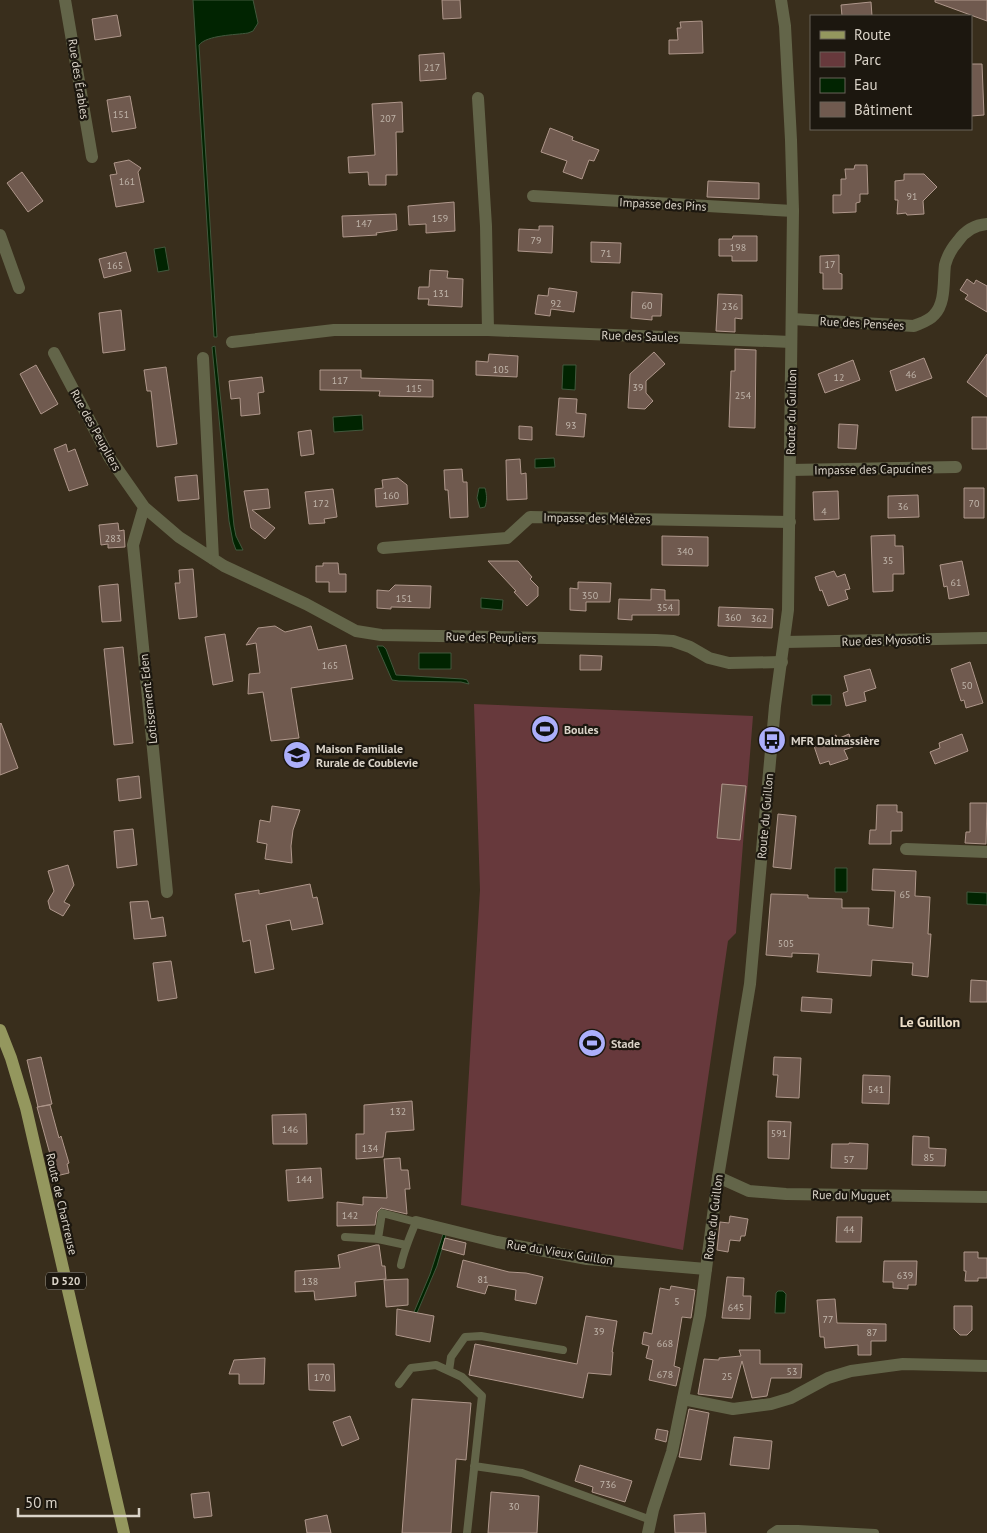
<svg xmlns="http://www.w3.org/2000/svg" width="987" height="1533" viewBox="0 0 987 1533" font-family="'PT Sans',sans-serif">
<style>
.green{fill:#67393c}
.water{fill:#012401;stroke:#42583d}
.building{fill:#705a4f;stroke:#af978b}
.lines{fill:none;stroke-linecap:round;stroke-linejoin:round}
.service{stroke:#636549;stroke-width:8}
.minor{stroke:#636549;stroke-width:12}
.tertiary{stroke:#636549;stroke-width:12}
.primary{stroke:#94975e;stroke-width:12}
.labels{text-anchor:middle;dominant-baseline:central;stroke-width:4.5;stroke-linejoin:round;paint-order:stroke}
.number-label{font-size:10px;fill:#c0b5aa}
.shield{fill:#1c170f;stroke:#a19b90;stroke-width:1}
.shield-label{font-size:11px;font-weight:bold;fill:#dad3c8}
.street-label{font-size:12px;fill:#dad3c8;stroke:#1c170f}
.poi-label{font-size:12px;font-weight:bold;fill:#dad3c8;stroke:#1c170f;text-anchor:start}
.neighbourhood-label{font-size:14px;font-weight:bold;fill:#eddfc9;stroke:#1c170f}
</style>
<rect width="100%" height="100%" fill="#392e1c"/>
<path class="green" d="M474,704L753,716L736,933L728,941L683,1250L461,1205L480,890Z"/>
<path class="water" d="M193,0H253L258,23L253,31L248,33C235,35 207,35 199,45L217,337H214Z
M165,247L169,270L158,272L154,249Z
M215,346L234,526L236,536L243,550H236L233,542L229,521L212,347Z
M563,365H576L575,390L562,389Z
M362,415L363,430L334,432L333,417Z
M554,458L555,467L535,468V459Z
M479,488H485C487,495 487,501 485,507L480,508L477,498Z
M481,598L503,600L502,610L481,608Z
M377,646H383L386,649L396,675L463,679L467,680L469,684L461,682L399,681L392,680Z
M419,653H451V669H419Z
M812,695H831V705H812Z
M835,868H847V892H835Z
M967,892L987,893V905L967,904Z
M443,1234L446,1235L437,1266L417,1313L414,1312L430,1274Z
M778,1291H783L786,1294L785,1313H775L776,1293Z"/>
<path class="building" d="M442,0H460L461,18L443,19Z
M935,0H987V21L935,2Z
M871,2L872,16H842L841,5Z
M117,15L121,36L95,40L92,19Z
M702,21L703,53L669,54V40H678L677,28H681L680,22Z
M444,53L446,79L420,81L419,55Z
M971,64H982L984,115L971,116Z
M130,96L136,128L112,132L107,100Z
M402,102L403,132H396L397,175H386V185H369L368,172L349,173L348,157L375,155L372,104Z
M550,128L573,137L572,140L599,150L594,161L589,160L582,179L563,172L567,161L541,152Z
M129,160L141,168L138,172L144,202L116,207L110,175L117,174L114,163Z
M855,165H867L868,194H860V202L856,203V212L833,213V195H841V179H846L845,169H854Z
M22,172L43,201L28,212L7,183Z
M904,174H924L937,187L923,201L924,214L907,215L906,213L897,214L898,200H895V181L904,180Z
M708,181L759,183V199L707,197Z
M454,202L455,231L426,233V224L409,225L408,206Z
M396,214L397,230L376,233L377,235L343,237L342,216Z
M539,226H553L552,253L518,251L519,229L539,230Z
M733,236H757V261H732V256H719V239H732Z
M591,242L621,243L620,263L591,262Z
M126,252L131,271L104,278L99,259Z
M839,255V273L842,274V289H823V273H820V256Z
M430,270L448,271L447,278L463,279L462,307L428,305L429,299H418L419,287H429Z
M967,279L974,284L976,280L987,286V312L965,299L968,295L960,290Z
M549,288L577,292L574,312L551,309L550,316L535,314L538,295L548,296Z
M632,292L662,294L661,316H652V320L631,318Z
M718,294L742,295V319L735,318V332L716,331Z
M121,310L125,350L103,353L99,313Z
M735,349L756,350L755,428L729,427L731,371H735Z
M654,352L665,364L646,381V393L653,401L645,409L628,408L630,374Z
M489,354L518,356L517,377L476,375V361L488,362Z
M987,354V397L967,382Z
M924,358L932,378L896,391L890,371Z
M853,360L860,380L825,393L818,374Z
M36,365L58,404L41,414L20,374Z
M166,367L177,444L157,447L151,391H147L144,370Z
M320,370H361V378L433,380V397L379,396L380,391L320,390Z
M262,377L264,392L258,393L260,414L241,416L240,398L231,399L229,381Z
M559,398L577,399L576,413L586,414L584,437L556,435Z
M972,417H987V449H972Z
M839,424L858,425L856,449L838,448Z
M519,426L532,427V440L519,439Z
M311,430L314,454L301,456L298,432Z
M66,444L68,452L75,449L88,485L69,491L54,449Z
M520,459L521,474L526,473L527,499L507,500L506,460Z
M462,469L463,482H467L468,517L450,518L448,490H445L444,470Z
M197,475L199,499L178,501L175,477Z
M398,478L407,485L408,504L376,507L375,489L383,488L382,480Z
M964,488H984V518H964Z
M268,489L270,508L252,510L275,528L265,539L251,528L244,491Z
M333,489L337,517L324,519L325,523L309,524L305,492Z
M838,491L839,519L814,520L813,492Z
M918,495L919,517L888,518V496Z
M118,523L119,531L124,530L125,547L108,548V544L101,545L99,525Z
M895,535V546H903L904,574H893V591L873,592L871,536Z
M662,536L708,537V566L662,565Z
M488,561H518L532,577L530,579L538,587V596L527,606L514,592L516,591Z
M962,561L969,595L949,599L947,586L944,587L940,565Z
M323,563H338L339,574H346V592H329V582H316V566H323Z
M193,569L197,617L179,619L175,583H180L179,570Z
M834,571L837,577L845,574L850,589L845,590L848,599L828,606L822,590L820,591L815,577Z
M578,582L611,583L610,602H586V611L570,610V588L578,589Z
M118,584L121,621L102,622L99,586Z
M395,585L431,586L430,608L391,607V609L377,608V590L389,591Z
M651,589L665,590V600H679V615H632V620L618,619L619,599L651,600Z
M719,607L773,609L772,628L718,626Z
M275,626L285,632L311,626L318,650L346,645L353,679L291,688L299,738L271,741L263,692L248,694L249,674L260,673L256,643L246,645L258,628Z
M225,634L233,681L213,685L205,637Z
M123,647L133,743L114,745L104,649Z
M580,655L602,656L601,670H580Z
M970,662L983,703L966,708L964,700L961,701L951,669Z
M870,669L876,688L864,692L866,701L846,706L843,693L848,691L844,676Z
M1,723L18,768L0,775V724Z
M849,734L853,747L844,750L848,759L830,765L829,761L820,764L814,746L824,743L823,740L836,735L837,739Z
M962,734L968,751L935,764L930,752L940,748L939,743Z
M139,776L141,798L119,801L117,779Z
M722,784L746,786L740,840L717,838Z
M970,803H987L986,844L965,843L966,832H970Z
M877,805H897V812H902V831H891V844H869L870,830H876Z
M272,806L300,810L293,830L291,846L292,863L265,859L267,844L257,842L260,820L270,822Z
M778,814L796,816L791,869L773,867Z
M133,829L137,865L117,868L114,831Z
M68,865L74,885L64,902L70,905L63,916L50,909L48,901L54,891L48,871Z
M873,869L916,871L915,896L930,897L928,934H931L928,977L912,975L913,963L872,960L871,976L817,972L819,954L792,953V957L766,955L771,894L808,895V898L842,899V908H869L868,925L893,928L895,891L872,890Z
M310,884L313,898L317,897L323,924L292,930L290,920L266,925L274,969L255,973L250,940L243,942L235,894L259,890V894Z
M148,901L151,919L163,917L166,936L134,939L130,902Z
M171,961L177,998L158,1001L153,963Z
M971,980L987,981V1002H970Z
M802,997L832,999L831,1013L801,1011Z
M41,1057L52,1104L38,1107L27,1060Z
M774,1057L801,1058L799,1098L776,1097L778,1075H773Z
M863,1075L890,1076L889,1104L862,1103Z
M412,1101L414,1130L386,1132L383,1157L356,1159V1134H364V1105Z
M50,1105L59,1138L61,1136L69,1163L67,1164L69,1173L56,1176L37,1107Z
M306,1114L307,1144H273L272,1115Z
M768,1121L791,1122L789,1159L768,1158Z
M913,1136L929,1137V1148L946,1149L945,1166L912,1165Z
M849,1143L868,1144L867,1169L831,1168L832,1144H849Z
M400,1158L401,1170H408L410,1189H405L407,1214L381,1208L377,1212L375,1225L337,1226V1202L363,1205V1197L387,1198L384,1159Z
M321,1168L323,1198L288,1201L286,1170Z
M730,1216L748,1219L745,1236H741L740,1241L730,1240L728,1252L717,1250L720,1222L729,1223Z
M837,1217H862L861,1242H836Z
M445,1238L466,1243L464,1255L442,1249Z
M376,1245H379L382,1266H385L386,1279L355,1282L356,1296L315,1300L314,1291L295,1292V1271L340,1268L338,1255Z
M964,1252H978V1258H987V1278H978V1281H965L966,1271H964Z
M463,1260L509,1272L526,1273L543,1277L536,1304L515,1300L516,1290L488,1285L485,1294L457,1287Z
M884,1261H917L916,1285H908V1289L893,1288V1282H883Z
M727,1277L744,1278L743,1296H751L750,1319L722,1318Z
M408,1279V1305L386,1307L384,1280Z
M671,1286L695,1290L691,1318L682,1317L674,1366L680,1368L676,1386L649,1380L653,1360L646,1358L649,1346L642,1344L644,1332L652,1334L660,1288L670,1290Z
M835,1299L837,1323L886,1324V1341H871V1355H858V1345L825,1348L824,1337H820L817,1300Z
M954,1306H972V1330L967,1335H960L954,1329Z
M397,1309L434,1316L430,1342L396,1335Z
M586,1316L617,1321L612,1352H613L611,1375L588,1373L583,1398L469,1375L475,1344L577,1364Z
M739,1350H760V1364H802L801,1378H771L767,1396L752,1398L742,1361L732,1398L698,1394L704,1359L719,1360V1358L741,1356Z
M265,1358L264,1384H239V1374H229L234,1360Z
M308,1364H334L335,1391L309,1390Z
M412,1399L471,1403L466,1460L456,1459L451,1533H402Z
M689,1409L709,1413L701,1460L679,1457Z
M350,1416L359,1439L342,1446L333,1422Z
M657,1429L668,1431L666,1442L655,1439Z
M734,1437L772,1441L769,1469L730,1465Z
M580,1465L632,1481L625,1502L592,1492L593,1487L575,1481Z
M209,1492L212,1516L194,1518L191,1494Z
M491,1492L539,1496L537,1533H488Z
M705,1513L706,1533H675L674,1515Z
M327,1515L331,1533H307L305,1520Z"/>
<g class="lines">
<path class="service" d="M345,1237L378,1239
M401,1265C404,1250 410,1236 416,1222L382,1213L378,1239L406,1245
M449,1371L451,1357L465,1337L481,1336L563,1350
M399,1384L411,1368L436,1365L462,1377L482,1396L467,1533
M474,1466L522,1473L651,1520
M771,1533L777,1529H798L875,1533"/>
<path class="minor" d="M65,0L92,157
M478,98L486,226L488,330
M533,196L793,211
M0,235L19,288
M792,319L914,326C921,323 929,321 934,315C946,303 943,281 945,265C947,257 952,248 958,241C965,231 974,225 987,224
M232,342L334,330H488L791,342
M54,353L109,457L144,507L179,537L224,566L306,604L356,631L381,635L656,640L673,641L690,647L709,658L729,663L782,662
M203,358L213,559
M790,470L956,467
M144,507L133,545L167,892
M383,548L507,538L530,517L790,522
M785,642L987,638
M906,849L987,852
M718,1177L749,1191L786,1194L987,1197
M416,1222L497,1242L587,1259L706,1269
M683,1399L733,1409L771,1404L791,1398L828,1378L851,1371L903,1364L987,1366"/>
<path class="tertiary" d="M648,1533L653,1510L672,1452L700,1315L718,1177L750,984L775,706L788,610L793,211L791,140L785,26L781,0"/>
<path class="primary" d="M0,1030L11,1058L26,1108L124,1533"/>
</g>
<defs>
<g id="stadium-disc" transform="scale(1.4375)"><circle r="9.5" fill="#acaffb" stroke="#1c170f"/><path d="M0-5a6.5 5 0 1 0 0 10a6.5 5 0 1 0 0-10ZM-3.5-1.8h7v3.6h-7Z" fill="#111"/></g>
<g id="bus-disc" transform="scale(1.4375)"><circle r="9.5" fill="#acaffb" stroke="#1c170f"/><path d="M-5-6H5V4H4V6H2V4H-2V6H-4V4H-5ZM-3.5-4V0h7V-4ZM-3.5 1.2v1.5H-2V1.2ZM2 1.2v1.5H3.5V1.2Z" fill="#111"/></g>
<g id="school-disc" transform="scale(1.4375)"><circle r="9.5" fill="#acaffb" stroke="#1c170f"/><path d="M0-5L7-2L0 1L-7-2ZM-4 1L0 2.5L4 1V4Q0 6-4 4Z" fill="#111"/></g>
</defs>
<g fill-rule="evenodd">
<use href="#stadium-disc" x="545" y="729"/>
<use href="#bus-disc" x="772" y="740"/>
<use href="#school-disc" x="297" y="755"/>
<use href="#stadium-disc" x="592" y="1043"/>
</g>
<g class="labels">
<g class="number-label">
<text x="432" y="67">217</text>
<text x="121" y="114">151</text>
<text x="388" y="118">207</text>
<text x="127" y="181">161</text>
<text x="912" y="196">91</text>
<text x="440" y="218">159</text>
<text x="364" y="223">147</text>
<text x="536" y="240">79</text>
<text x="738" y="247">198</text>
<text x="606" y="253">71</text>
<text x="830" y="264">17</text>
<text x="115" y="265">165</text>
<text x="441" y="293">131</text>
<text x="556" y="303">92</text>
<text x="647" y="305">60</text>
<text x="730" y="306">236</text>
<text x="501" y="369">105</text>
<text x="911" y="374">46</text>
<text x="839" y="377">12</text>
<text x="340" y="380">117</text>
<text x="638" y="387">39</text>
<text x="414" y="388">115</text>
<text x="743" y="395">254</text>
<text x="571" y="425">93</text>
<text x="391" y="495">160</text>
<text x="321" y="503">172</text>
<text x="974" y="503">70</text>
<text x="903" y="506">36</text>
<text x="824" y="511">4</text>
<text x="113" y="538">283</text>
<text x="685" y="551">340</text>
<text x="888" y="560">35</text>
<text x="956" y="582">61</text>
<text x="590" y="595">350</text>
<text x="404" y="598">151</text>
<text x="665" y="607">354</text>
<text x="733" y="617">360</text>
<text x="759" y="618">362</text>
<text x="330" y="665">165</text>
<text x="967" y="685">50</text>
<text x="905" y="894">65</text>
<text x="786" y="943">505</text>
<text x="876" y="1089">541</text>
<text x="398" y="1111">132</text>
<text x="290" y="1129">146</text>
<text x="779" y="1133">591</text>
<text x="370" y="1148">134</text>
<text x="929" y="1157">85</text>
<text x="849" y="1159">57</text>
<text x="304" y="1179">144</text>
<text x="350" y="1215">142</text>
<text x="849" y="1229">44</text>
<text x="905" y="1275">639</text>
<text x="483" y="1279">81</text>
<text x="310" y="1281">138</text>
<text x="677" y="1301">5</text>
<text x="736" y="1307">645</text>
<text x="828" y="1319">77</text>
<text x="599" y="1331">39</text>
<text x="872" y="1332">87</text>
<text x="665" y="1343">668</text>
<text x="792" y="1371">53</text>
<text x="665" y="1374">678</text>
<text x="727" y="1376">25</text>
<text x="322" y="1377">170</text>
<text x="608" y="1484">736</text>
<text x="514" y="1506">30</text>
</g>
<rect class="shield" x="46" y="1272.5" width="40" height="17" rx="4"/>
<g class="shield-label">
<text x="66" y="1281">D 520</text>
</g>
<g class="street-label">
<text transform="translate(79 79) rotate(81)">Rue des Érables</text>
<text transform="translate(663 204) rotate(3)">Impasse des Pins</text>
<text transform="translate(862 323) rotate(3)">Rue des Pensées</text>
<text transform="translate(640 336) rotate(2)">Rue des Saules</text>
<text transform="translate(791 412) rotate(-89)">Route du Guillon</text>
<text transform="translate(96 430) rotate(61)">Rue des Peupliers</text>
<text transform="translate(873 469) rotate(-1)">Impasse des Capucines</text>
<text transform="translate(597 518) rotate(1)">Impasse des Mélèzes</text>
<text transform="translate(491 637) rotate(1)">Rue des Peupliers</text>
<text transform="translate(886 640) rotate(-2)">Rue des Myosotis</text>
<text transform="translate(148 699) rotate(-96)">Lotissement Eden</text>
<text transform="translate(765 816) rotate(-85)">Route du Guillon</text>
<text transform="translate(851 1195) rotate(1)">Rue du Muguet</text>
<text transform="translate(62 1204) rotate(77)">Route de Chartreuse</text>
<text transform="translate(713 1217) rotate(-83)">Route du Guillon</text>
<text transform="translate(560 1252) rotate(9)">Rue du Vieux Guillon</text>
</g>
<g class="poi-label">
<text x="564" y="729">Boules</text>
<text x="791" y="740">MFR Dalmassière</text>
<text x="316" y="748">Maison Familiale<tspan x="316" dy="14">Rurale de Coublevie</tspan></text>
<text x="611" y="1043">Stade</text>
</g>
<g class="neighbourhood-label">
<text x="930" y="1022">Le Guillon</text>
</g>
</g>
<rect x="810" y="15" width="162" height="115" fill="#1c170f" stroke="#686259"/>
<rect x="820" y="31" width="25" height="8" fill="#94975e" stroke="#686259"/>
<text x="854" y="40" font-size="15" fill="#dad3c8">Route</text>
<rect x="820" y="52" width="25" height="15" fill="#67393c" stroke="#686259"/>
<text x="854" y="65" font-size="15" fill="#dad3c8">Parc</text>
<rect x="820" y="78" width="25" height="15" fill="#012401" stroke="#686259"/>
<text x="854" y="90" font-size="15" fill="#dad3c8">Eau</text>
<rect x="820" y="102" width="25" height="15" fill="#705a4f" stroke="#686259"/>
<text x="854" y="115" font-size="15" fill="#dad3c8">Bâtiment</text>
<path d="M18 1508v8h121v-8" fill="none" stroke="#dad3c8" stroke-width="2.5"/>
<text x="25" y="1508" font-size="15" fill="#dad3c8" stroke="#1c170f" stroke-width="4" paint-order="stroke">50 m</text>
</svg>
